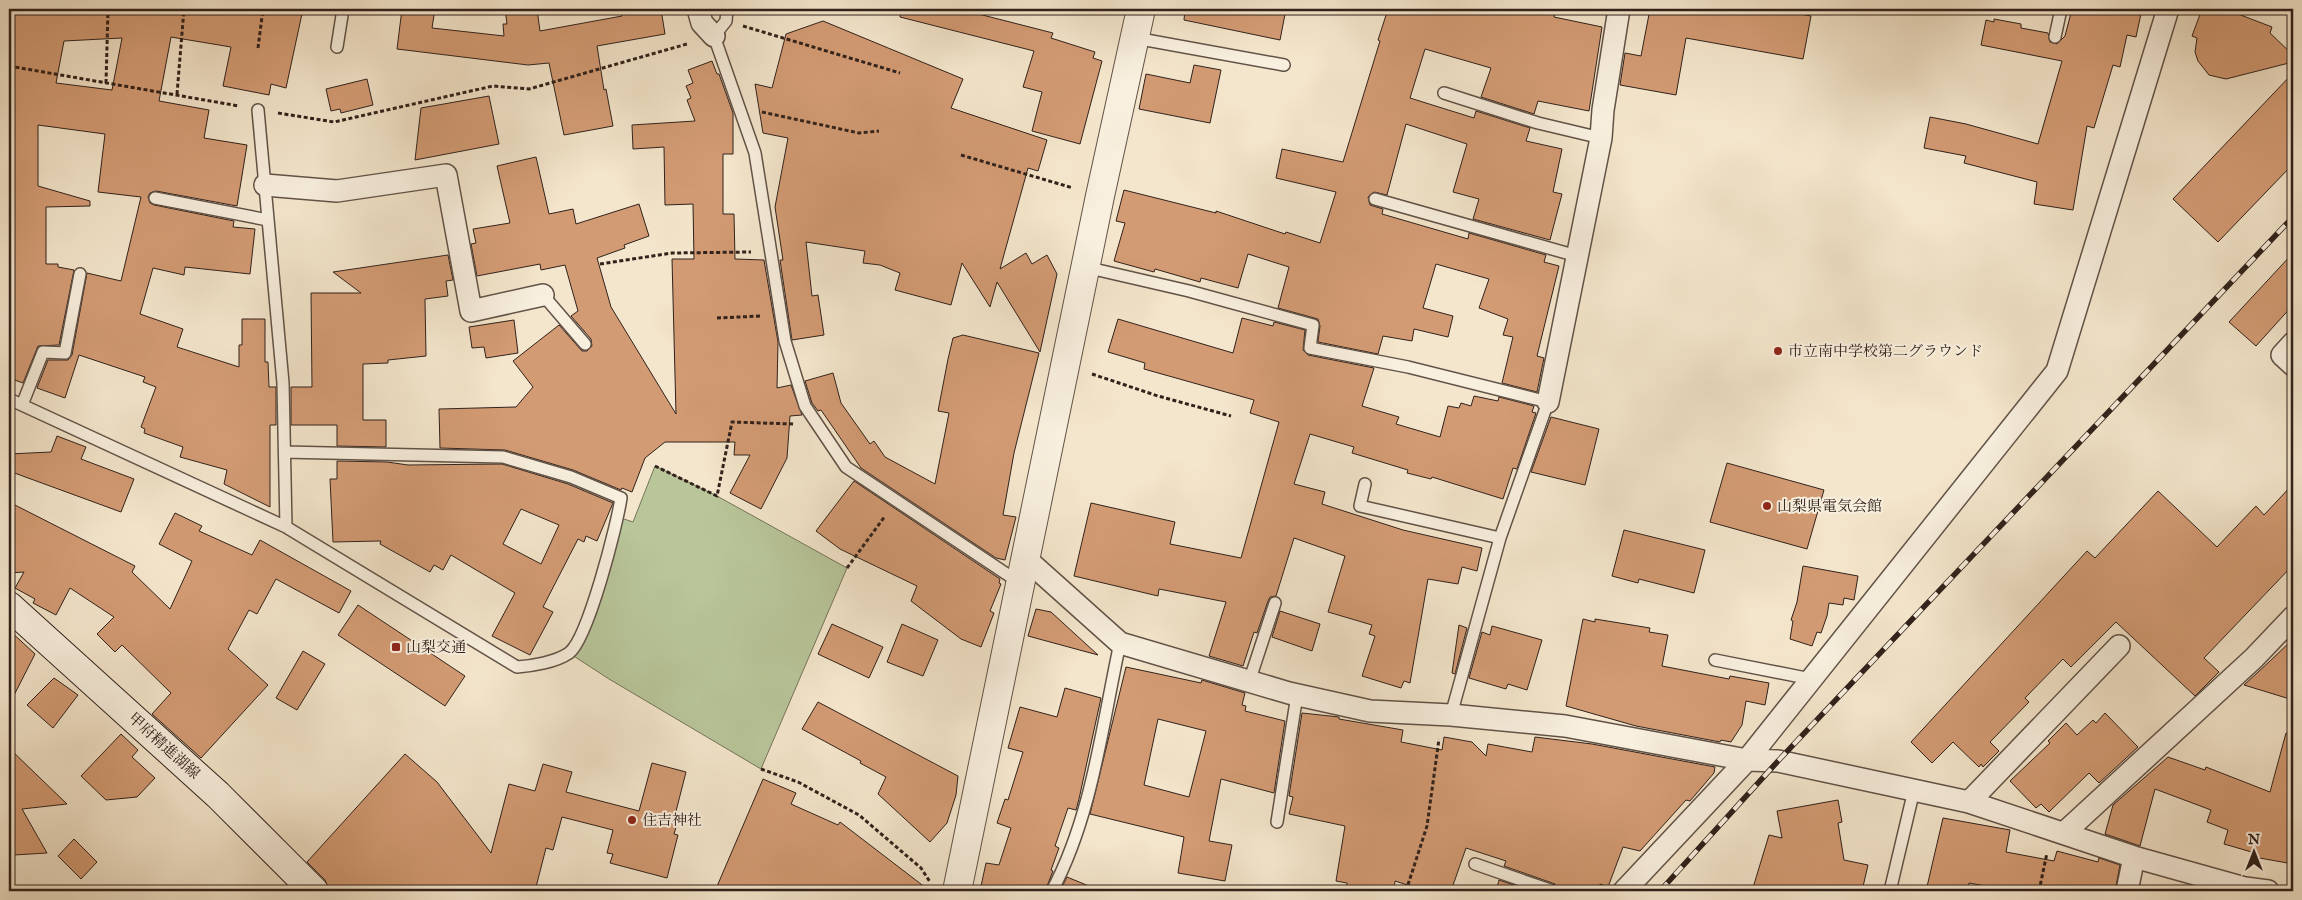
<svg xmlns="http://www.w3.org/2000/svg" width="2302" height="900" viewBox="0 0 2302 900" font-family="'IM FELL English','Noto Serif JP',serif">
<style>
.green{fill:#b8c69a;stroke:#74745a}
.building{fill:#d39b74;stroke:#30211b;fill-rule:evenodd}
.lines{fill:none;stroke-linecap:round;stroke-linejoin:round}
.service-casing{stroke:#615247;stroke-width:14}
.minor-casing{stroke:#615247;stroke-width:24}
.tertiary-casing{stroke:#615247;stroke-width:30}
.secondary-casing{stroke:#30211b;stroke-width:30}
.path{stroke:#30211b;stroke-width:3;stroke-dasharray:4 2.5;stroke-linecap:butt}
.service{stroke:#f8efde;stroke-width:11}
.minor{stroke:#f8efde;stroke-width:21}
.tertiary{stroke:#f8efde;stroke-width:28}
.secondary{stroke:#f8efde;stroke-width:28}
.rail-casing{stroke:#30211b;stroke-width:5.5}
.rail{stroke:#f8efde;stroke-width:4;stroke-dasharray:11;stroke-linecap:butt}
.poi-dot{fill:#8f2418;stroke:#f8efde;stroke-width:2}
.labels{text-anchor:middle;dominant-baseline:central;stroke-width:4;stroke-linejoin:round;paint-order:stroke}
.poi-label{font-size:15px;fill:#30211b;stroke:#f8efde;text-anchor:start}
.street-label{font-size:15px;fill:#30211b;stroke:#f8efde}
</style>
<rect width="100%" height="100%" fill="#f4e6cc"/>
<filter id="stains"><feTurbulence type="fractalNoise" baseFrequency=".004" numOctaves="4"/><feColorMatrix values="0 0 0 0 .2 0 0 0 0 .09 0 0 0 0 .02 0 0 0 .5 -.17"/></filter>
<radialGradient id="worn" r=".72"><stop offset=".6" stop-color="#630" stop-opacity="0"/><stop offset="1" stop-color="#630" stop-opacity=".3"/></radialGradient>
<path class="green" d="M655,466L717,496L847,568L761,769L609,679L569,653L588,622L618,517L633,522Z"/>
<path class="building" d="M9,9H303L286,88L271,84L269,95L223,86L231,47L171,37L159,101L209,110L204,138L247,145L237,206L156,191L150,193L148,197L150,203L154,205L234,221L233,227L255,229L250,274L185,267L184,275L153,268L140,314L183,329L177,347L239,367V345H242V319H265V362H268L269,387H276V425H270V507L224,484L227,470L180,457L183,447L144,433L145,429L141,427L156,387L143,382L145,377L79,355L65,398L37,388L48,360H68L72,355L87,273L121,281L141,197L98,192L105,134L38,125V186L90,201V206L46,207V264H58V267L74,270L59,345L38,346L23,383L9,378V89L14,61L9,60ZM122,38L112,90L56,83L64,41Z
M402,9H435L432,28L504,36L503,24H507L505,9H537L540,31L622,16L621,9H661L665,34L597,46L604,90L606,89L613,126L564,135L549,63L528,65L397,49Z
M901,9H959L1053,33L1051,38L1095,52L1093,58L1102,61L1080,144L1032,131L1042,92L1023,87L1034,51L900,17Z
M1185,9H1286L1280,40L1184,20Z
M1388,9H1556L1554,17L1602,27L1589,111L1538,101L1534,114L1481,97L1491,68L1425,49L1410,98L1474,118L1476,111L1530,128L1526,141L1562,149L1553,192L1562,194L1550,240L1473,219L1479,199L1453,192L1467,144L1406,124L1387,195L1374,192L1368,197L1370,205L1383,209L1382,214L1468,239L1469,233L1546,255L1544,262L1559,266L1537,356L1544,358L1537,392L1502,383L1513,337L1503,335L1508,319L1479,308L1489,279L1436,264L1423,308L1453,316L1448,337L1414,329L1412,341L1383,336L1378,354L1318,342L1320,326L1318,319L1278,308L1289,267L1248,254L1238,288L1201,278L1200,282L1155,269L1154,272L1114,261L1125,223L1116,221L1124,190L1216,213V211L1285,234L1286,232L1320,243L1336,192L1276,178L1282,149L1343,162L1380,41L1378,40Z
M1650,9H1772L1811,16L1803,59L1686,38L1676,95L1620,85L1625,53L1641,56Z
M2072,9H2142L2136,37L2127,35L2120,67L2113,65L2094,128L2087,126L2073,210L2034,204L2037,182L1964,163L1966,156L1924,148L1930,117L1966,124L2038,144L2062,61L1981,45L1986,20L1994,22V19L2021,24V28L2048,33L2050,42L2057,44L2065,36Z
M2202,9H2225L2272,27L2270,33L2293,55V62L2226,79L2209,75L2198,61L2195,52L2197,38L2192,36Z
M823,21L963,79L951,108L1047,140L1038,171L1028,168L1000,269L1026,253L1032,264L1047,255L1057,274L1040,352L997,282L990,307L962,263L951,305L895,290L900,273L880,265L863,263L865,251L806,242L812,296L818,295L824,335L792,340L780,260H783L775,207L788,138L763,133L755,84L772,88L786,34Z
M712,61L717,74H719L733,113V154H723V214H734L735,259L764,260L778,342L777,388L791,385L802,415L790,416L787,458L761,509L730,493L750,455H734L735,442H665L645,458L632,492L622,488L621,490L573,470L505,450L440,448L439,409L516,407L533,387L513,361L559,325L582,351H587L592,346L591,339L571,316L578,311L565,265L541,270L540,264L477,276L471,244L476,243L473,229L510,223L497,166L536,157L549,214L573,209L576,224L639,204L649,236L624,245L625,248L597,258L611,307L676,414L672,259H694L693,204L665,205L664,147L633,149L632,125L695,121L687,100L691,98L686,86L693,83L688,70Z
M1194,65L1221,70L1210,123L1139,109L1146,74L1190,83Z
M2293,73V164L2218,242L2173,199Z
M367,79L373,105L341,113L340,109L331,111L326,89Z
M489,96L499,144L415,160L421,108Z
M2293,253V305L2256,346L2229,322Z
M448,255L453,280L446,281L448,296L425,299L426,356L388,360V363L363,364V420H386V447L337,446V425H291V387H312L311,293H361L333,272Z
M1242,318L1273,326L1274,322L1305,330L1303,350L1308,355L1374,368L1362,406L1399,417L1396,424L1440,437L1448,406L1459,408L1461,403L1471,406L1474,396L1498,401L1499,397L1534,406L1532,412L1536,413L1517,469L1513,468L1503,499L1432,477L1431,479L1407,473L1408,470L1352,453L1354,447L1310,434L1294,484L1325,492L1322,504L1403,530L1482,548L1477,571L1462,567L1458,584L1428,579L1410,683L1404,681L1401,688L1362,676L1375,636L1369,634L1372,625L1328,612L1345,556L1294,538L1276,596L1270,597L1268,601L1257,633L1254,632L1243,666L1209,656L1226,602L1159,589L1158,596L1074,576L1091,503L1175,522L1170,544L1241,558L1279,422L1250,413L1254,400L1144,369L1145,363L1108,352L1118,319L1233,353Z
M514,320L518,353L486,358L484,347L472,348L469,327Z
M963,335L1039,353L1014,453L1003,515L1016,517L1005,560L996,558L861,468L821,410L818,411L812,403L805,381L833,373L841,403L870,444L874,441L885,457L935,484L949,413L938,411L948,359L953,338Z
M1551,417L1599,429L1585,485L1531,472Z
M57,436L86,447L81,459L134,479L121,512L9,471V454L51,452Z
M337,461L387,462L408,465L502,464L568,484L613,503L597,541L586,536L584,542L578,539L543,607L553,612L530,655L492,636L515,593L451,555L443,570L434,565L430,572L380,544L381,541L333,542L330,479H337ZM521,509L559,525L541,564L503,544Z
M1727,463L1824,490L1807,549L1710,522Z
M854,481L1000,579L999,583L1001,584L990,611L994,613L981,647L961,639L911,601L917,586L840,549L816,531Z
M2293,484V565L2204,658L2219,672L2195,696L2116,622L2071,667L2063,659L2025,698L2029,702L1990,742L1999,751L1983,767L1981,764L1979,767L1953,742L1932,763L1911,742L2087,551L2095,558L2158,491L2217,547L2256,506L2264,515Z
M9,502L135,566L132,572L170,609L192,561L159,544L175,513L202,526L199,531L252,555L260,540L351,591L339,613L276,579L257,614L249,610L228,649L268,685L201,758L152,714L171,693L122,645L115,652L97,634L114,617L70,588L56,615L33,603L35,599L15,588L24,572L9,573Z
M1624,530L1705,550L1694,593L1639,579L1638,583L1612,576Z
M1803,566L1858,576L1854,600L1844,598L1843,605L1829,603L1827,616L1821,633L1817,632L1812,646L1790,639L1793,621L1791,620L1797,602Z
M358,605L465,676L445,706L338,635Z
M1036,609L1051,612L1098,655L1028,636Z
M1280,611L1320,624L1312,651L1272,637Z
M1583,619L1595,622V619L1650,628L1649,632L1668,635L1662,666L1729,679L1730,676L1769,683L1765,705L1746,701L1742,725L1731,742L1721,740L1720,742L1636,726L1566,706Z
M832,624L883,647L869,678L818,654Z
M902,624L938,640L923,676L887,662Z
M1459,625L1467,628L1455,674L1452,673Z
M1492,626L1542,640L1527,690L1508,684L1506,689L1469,678L1482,632L1490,635Z
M9,630L35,654L9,705Z
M2293,639V700L2244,685L2270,661Z
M303,651L325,664L297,710L276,698Z
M1126,667L1201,683L1202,680L1245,693L1242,705L1246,706L1245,711L1285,721L1274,793L1221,779L1209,841L1232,845L1225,881L1178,873L1184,837L1090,814ZM1158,719L1206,731L1189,797L1144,785Z
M54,678L78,695L53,728L27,705Z
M1065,688L1101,698L1079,799L1076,810L1068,808L1055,846L1059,848L1051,870L1053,871L1045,891H980L986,863L999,865L1011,828L997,823L1005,799L1008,800L1023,752L1008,748L1020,707L1057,717Z
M818,702L958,776L956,795L947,823L930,842L878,794L886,777L860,763L861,761L802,729Z
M1302,713L1339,717V719L1403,730L1401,742L1442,750L1444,737L1472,742L1486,756L1488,744L1532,752L1535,737L1592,744L1715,767L1714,773L1690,801L1686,800L1640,851L1623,847L1608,887L1600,884L1599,891H1560L1555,884L1504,866L1506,861L1466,848L1451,891H1426L1395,881L1394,891H1369L1347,888V883L1336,881L1345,826L1289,814L1293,797L1289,796Z
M2105,713L2138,747L2099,783L2089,773L2049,812L2041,804L2036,808L2010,781L2050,743L2048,741L2066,723L2077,735L2093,720L2096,723Z
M2286,733L2293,734V864L2254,857L2255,853L2224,844L2228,830L2207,822L2211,810L2155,789L2140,846L2105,834L2113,805L2168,757L2205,770L2206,767L2270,792Z
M121,734L138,750L132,757L155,778L137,797L106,800L81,776Z
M9,748L67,804L22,809L47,853L14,855L11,810H9Z
M405,754L437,782L491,853L509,784L535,791L543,764L572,772L566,792L639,811L652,763L686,772L673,823L677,824L674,834L678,835L667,878L610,863L613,854L607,853L613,830L562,817L553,850L546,848L535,891H329L325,880L307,862Z
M763,779L796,793L791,804L838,825L840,822L930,891H715Z
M1838,800L1842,822L1838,823L1844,860L1868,865L1862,891H1752L1769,835L1782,838L1777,811Z
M1943,818L2010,830L2006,852L2054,861L2057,851L2098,862L2099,858L2120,865L2115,891H2012L1969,883L1967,891H1926Z
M74,839L97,862L81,879L58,856Z
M1067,877L1101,891H1060Z
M1499,880L1531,891H1496Z"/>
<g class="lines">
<g class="service-casing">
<path id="service" d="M727,9L726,21L714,36L755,153L785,341L805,406L846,467L1020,583
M2055,37L2061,9
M1135,38L1284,65
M337,47L343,9
M1444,93L1538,123L1601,138
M258,110L283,383L286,527
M155,198L268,220
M1375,199L1577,256
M1085,267L1189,291L1313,325L1310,348L1408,367L1548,402L1500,538L1451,715
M543,295L585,344
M9,399L286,527L517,667C532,666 556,662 569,653C588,639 617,525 621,498L571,477L503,457L285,452
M22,405L43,352L65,353L80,274
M1365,484L1360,506L1500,538
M1715,660L1811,679
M1249,682L1275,603
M1277,822L1297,695
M1475,864L1553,891
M1052,891C1092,816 1102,726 1120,643
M1890,891L1914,790"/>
</g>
<g class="minor-casing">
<path id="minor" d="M698,9L702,23L714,36
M265,185L337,191L446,175L471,311L543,295
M2293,343L2282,355L2293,365
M1548,402L1601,138L1603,110L1619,9
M1025,558L1120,643L1289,693L1370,711L1451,715L1565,726L1747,760L1778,761L1969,802L2134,857L2245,888L2268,891
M1969,802L2119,646
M2064,833L2254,658L2293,617
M1624,891L1747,760L2057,371L2168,9
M2127,891L2134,857"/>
</g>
<g class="tertiary-casing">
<path id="tertiary" d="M957,891L1100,196L1141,9"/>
</g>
<g class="secondary-casing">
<path id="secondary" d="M9,606L218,795L314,891"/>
</g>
<path class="path" d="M743,26L900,73
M258,48L263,9
M9,66L239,106
M106,83L108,9
M177,94L184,9
M762,112L859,133L879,131
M278,113L334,122L493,86L529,89L687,44
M961,155L1073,188
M600,264L672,253L751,252
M717,318L761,316
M1092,374L1158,396L1231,416
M655,466L717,496L732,422L794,424
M847,568L885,516
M761,769L798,782L859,815L921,868L930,882
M1406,891L1427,826L1439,739
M2039,891L2047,853"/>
<use href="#service" class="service"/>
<use href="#minor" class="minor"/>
<use href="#tertiary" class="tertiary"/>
<use href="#secondary" class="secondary"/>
<g class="rail-casing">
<path id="rail" d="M1660,891L1778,761L2293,217"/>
</g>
<use href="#rail" class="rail"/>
</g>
<g class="poi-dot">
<circle cx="1778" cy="351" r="5"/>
<circle cx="1767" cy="506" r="5"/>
<rect x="391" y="642" width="10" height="10" rx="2.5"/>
<circle cx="632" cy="820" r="5"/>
</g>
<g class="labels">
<g class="poi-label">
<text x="1788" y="351">市立南中学校第二グラウンド</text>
<text x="1777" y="506">山梨県電気会館</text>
<text x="406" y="647">山梨交通</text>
<text x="642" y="820">住吉神社</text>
</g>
<g class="street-label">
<text transform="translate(164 746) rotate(42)">甲府精進湖線</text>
</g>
</g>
<rect width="2302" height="900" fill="none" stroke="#f4e6cc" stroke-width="30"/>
<rect x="10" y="10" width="2282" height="880" fill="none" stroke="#30211b" stroke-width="2.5"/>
<rect x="15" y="15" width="2272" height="870" fill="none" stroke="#30211b"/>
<g transform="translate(2254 852)" stroke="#f8efde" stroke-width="4" paint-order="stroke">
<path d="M0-4L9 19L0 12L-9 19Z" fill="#30211b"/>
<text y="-8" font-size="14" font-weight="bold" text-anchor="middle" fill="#30211b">N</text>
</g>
<rect width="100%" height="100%" filter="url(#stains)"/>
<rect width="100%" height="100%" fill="url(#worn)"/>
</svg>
